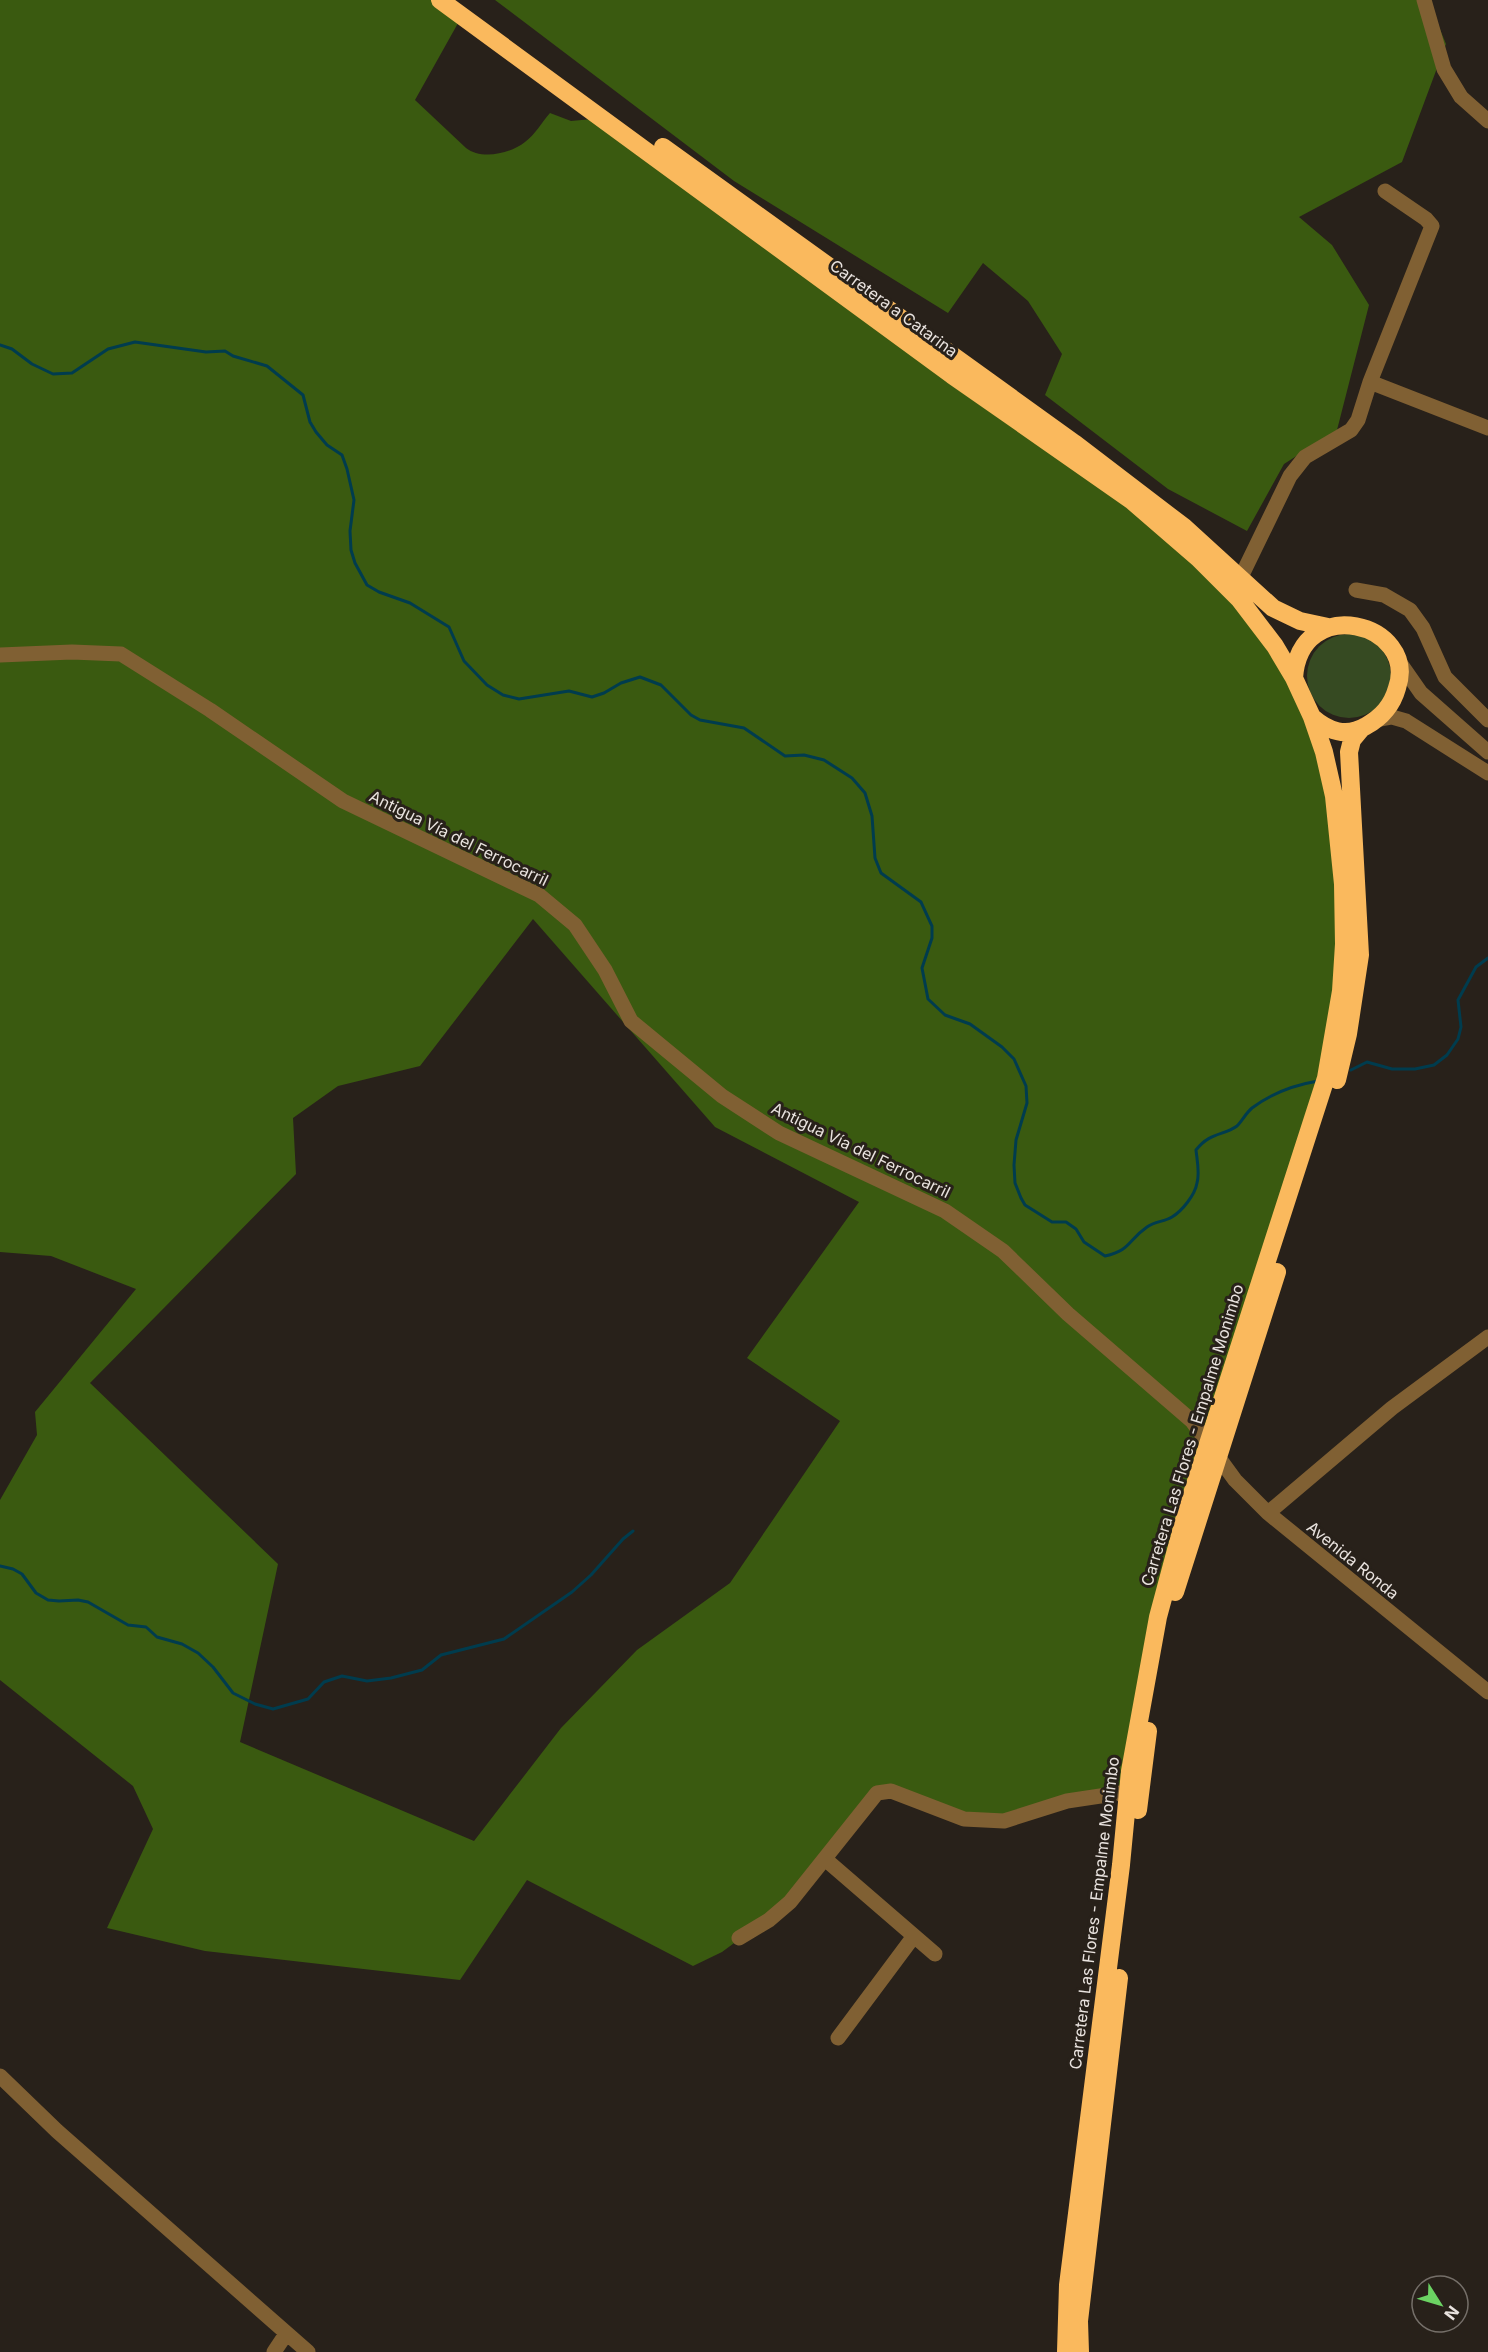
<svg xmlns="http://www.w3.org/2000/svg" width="1488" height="2352" viewBox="0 0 1488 2352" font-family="Inter,sans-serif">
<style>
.green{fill:#364a22}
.forest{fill:#3a5a10;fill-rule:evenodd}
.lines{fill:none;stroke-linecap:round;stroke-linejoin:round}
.stream{stroke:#003c4e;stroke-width:3}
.minor{stroke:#806033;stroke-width:15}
.highway{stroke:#fab95d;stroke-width:18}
.labels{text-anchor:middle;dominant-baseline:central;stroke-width:6;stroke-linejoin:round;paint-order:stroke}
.street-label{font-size:16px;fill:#e9e3df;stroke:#28211a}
</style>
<rect width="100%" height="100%" fill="#28211a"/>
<path class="green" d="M1307 676a42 42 0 1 1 84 0a42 42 0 1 1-84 0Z"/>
<path class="forest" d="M0,0H440L462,16L415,100L466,148C481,160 510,154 525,142C535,135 542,122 550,113L571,121L603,118L1037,434L1220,579L1312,718L1343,884L1326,1078L1187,1509L1127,1792L1004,1821L877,1793L790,1902L722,1952L693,1966L527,1880L460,1980L205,1951L107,1928L153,1829L133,1786L0,1680V1500L37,1435L35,1412L136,1289L51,1256L0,1252ZM533,919L715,1127L859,1202L747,1358L840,1421L730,1583L637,1650L561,1728L474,1841L240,1742L278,1564L90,1383L296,1174L293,1118L338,1086L420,1066Z
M495,0H1428L1446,44L1402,162L1299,217L1332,245L1369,305L1337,430L1284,464L1247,531L1168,489L1045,395L1062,354L1028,301L983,263L948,313L734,181Z"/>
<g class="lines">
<path class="stream" d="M0,345L12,349L32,364L53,374L72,373L108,349L135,342L206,352L225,351L233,356L267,366L303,395L310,422L316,432L327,445L342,455L347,469L354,500L350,531L351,550L355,563L367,585L379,592L410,603L449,627L464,661L487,685L503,695L519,699L569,691L592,697L604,693L621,683L640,677L661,685L691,715L700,720L744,728L785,756L804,755L824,760L852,778L865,793L872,816L875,858L881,873L921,902L932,926V938L922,968L928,999L945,1015L970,1024L1002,1047L1014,1059L1026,1086L1027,1103L1016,1140L1014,1165L1015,1183L1021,1198L1025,1205L1052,1222H1066L1076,1229L1084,1242L1105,1256C1131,1250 1127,1241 1147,1227C1155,1221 1164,1222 1172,1217C1182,1211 1195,1195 1197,1183C1200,1173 1197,1160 1196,1150C1210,1132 1223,1136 1237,1126C1242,1121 1246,1113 1252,1108C1272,1093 1294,1085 1318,1081
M1351,1070L1367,1062L1392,1069H1415L1434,1065L1447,1055L1458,1039L1461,1027L1458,1000L1476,967L1488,958
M0,1566L13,1569L22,1574L36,1593L48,1600L59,1601L78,1600L88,1602L128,1625L146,1627L157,1637L182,1644L198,1653L213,1667L233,1693L255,1704L273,1709L308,1699L324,1682L342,1676L367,1681L391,1678L422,1670L441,1655L504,1639L572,1592L591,1575L623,1539L633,1531"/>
<path class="minor" d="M1424,0L1444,69L1461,97L1488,121
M1370,382L1488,428
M1241,577L1290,476L1305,457L1351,430L1358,420L1370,382L1432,226L1426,219L1385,191
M1356,590L1384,595L1410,610L1423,628L1445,677L1488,720
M0,655L72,652L121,654L210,710L343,801L539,895L575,925L605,970L631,1021L722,1096L779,1133L945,1211L1003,1251L1068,1314L1192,1421L1235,1480L1268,1513L1488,1692
M1398,660L1421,693L1488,752
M1376,720L1392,717L1406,721L1488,773
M1268,1513L1392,1408L1488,1337
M825,1859L935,1954
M739,1938L769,1920L790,1902L877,1793L891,1791L964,1819L1004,1821L1067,1801L1127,1792
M838,2038L914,1936
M0,2076L57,2131L308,2352
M274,2352L286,2334"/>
<path class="highway" d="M440,0L952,375L1131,500L1198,558L1240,600L1275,646L1294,678L1312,717L1324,752L1334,796L1343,884L1344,944L1341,991L1326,1078L1187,1509L1158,1617L1130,1771L1121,1865L1068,2285L1066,2352
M663,147L1074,443L1184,527L1273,608L1300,621L1328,627
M1294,678C1300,592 1419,623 1397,688C1392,706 1382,717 1366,726C1346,738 1328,731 1312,717
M1337,1080L1348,1034L1360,955L1349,752L1352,740L1362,728
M1175,1592L1277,1272
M1138,1810L1148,1731
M1080,2352L1079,2321L1119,1978"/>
</g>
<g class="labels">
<g class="street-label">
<text transform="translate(894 308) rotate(36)">Carretera a Catarina</text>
<text transform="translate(459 838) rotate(26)">Antigua Vía del Ferrocarril</text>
<text transform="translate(861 1150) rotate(26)">Antigua Vía del Ferrocarril</text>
<text transform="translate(1192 1435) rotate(-73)">Carretera Las Flores - Empalme Monimbo</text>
<text transform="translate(1353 1560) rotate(39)">Avenida Ronda</text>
<text transform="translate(1094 1913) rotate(-83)">Carretera Las Flores - Empalme Monimbo</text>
</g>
</g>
<g transform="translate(1440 2304) rotate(127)"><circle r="28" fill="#28211a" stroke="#756f69" stroke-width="1.5"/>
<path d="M0-4.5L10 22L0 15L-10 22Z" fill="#6bd363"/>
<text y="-9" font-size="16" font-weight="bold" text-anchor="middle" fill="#e9e3df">N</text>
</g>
</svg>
